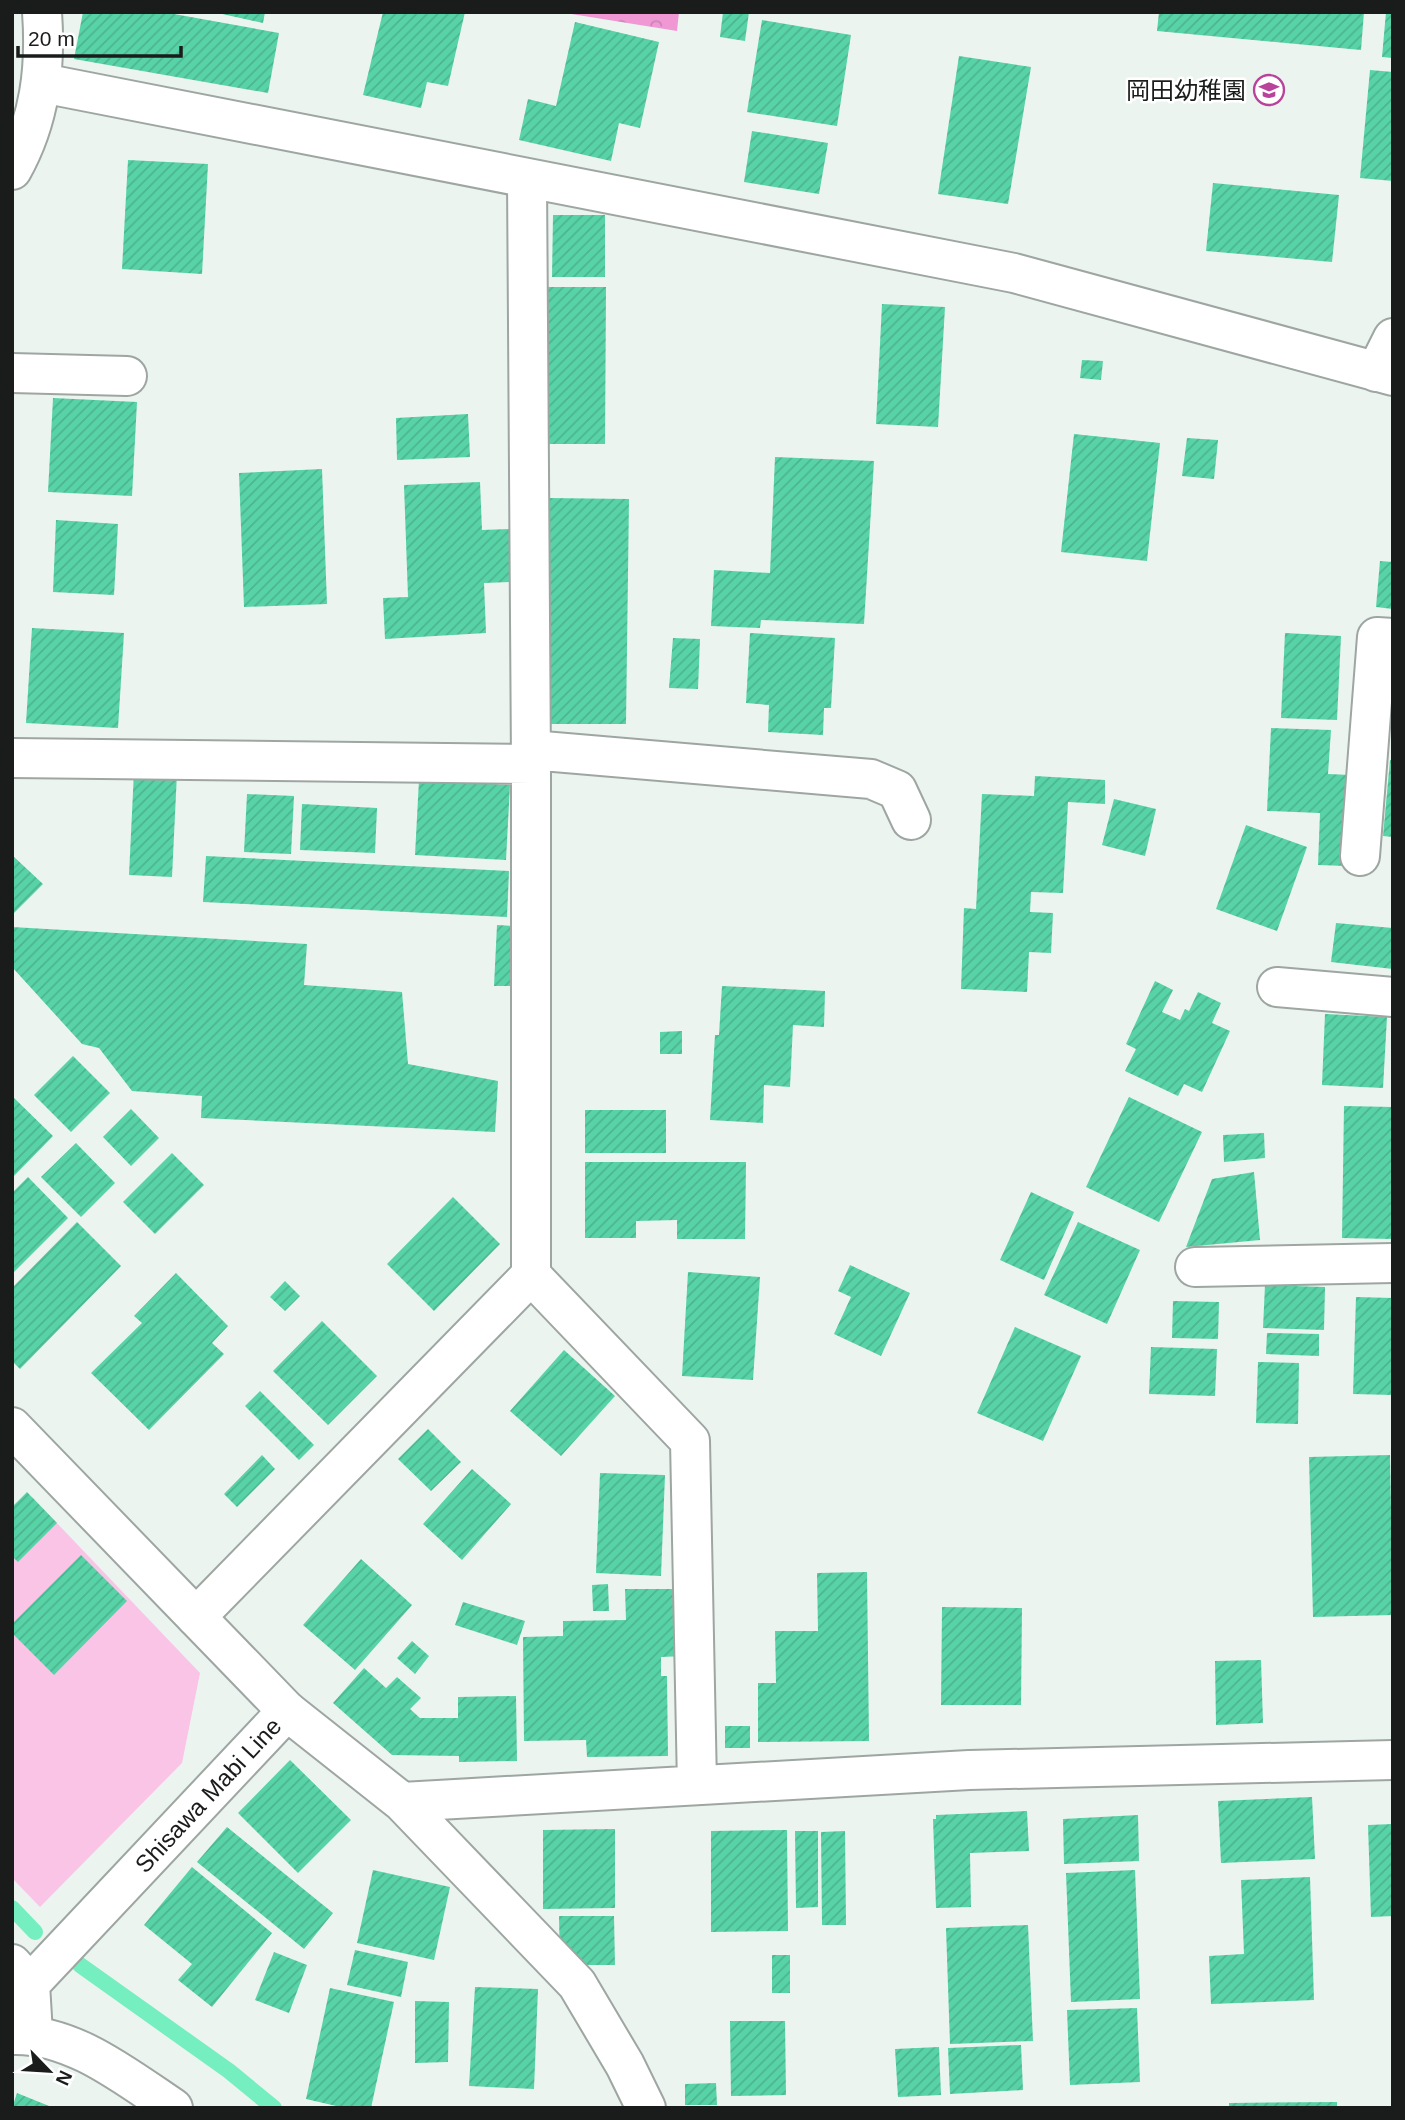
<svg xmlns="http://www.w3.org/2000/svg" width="1405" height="2120" viewBox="0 0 1405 2120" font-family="Helvetica,'Noto Sans JP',sans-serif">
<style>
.green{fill:#fac4e7}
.forest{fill:url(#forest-crowns)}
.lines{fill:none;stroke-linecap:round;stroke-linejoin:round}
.stream{stroke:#75eec0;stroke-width:16}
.building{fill:url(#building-hatch)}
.minor-casing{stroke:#9ea6a2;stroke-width:42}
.secondary-casing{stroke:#9ea6a2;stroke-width:42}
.minor{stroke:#fff;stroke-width:38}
.secondary{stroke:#fff;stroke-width:38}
.labels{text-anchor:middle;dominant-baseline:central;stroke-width:5;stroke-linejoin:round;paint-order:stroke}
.poi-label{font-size:24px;fill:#191c1b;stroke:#fff;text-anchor:end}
.street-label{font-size:24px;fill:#191c1b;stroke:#fff}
</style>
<defs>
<pattern id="forest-crowns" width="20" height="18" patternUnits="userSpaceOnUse" patternTransform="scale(1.75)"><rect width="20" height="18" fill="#ef98d4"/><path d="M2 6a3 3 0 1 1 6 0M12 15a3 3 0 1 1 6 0" fill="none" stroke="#cc82b5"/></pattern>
<pattern id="building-hatch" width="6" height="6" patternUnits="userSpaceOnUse" patternTransform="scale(1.75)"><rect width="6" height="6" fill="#58d3a7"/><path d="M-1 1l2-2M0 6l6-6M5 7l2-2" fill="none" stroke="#4cb58f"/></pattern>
</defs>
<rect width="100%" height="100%" fill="#ecf4f0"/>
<path class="green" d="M32,1497L200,1673L182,1763L40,1907L12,1878V1517Z"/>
<path class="forest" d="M559,12H679L677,31Z"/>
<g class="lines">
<path class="stream" d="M12,1908L35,1932
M80,1965L229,2071L274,2108"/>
</g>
<path class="building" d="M83,12H163L279,33L268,93L74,59Z
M213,12H265L263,23Z
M383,12H465L448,86L427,82L421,108L363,95Z
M723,12H749L745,41L720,37Z
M1159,12H1364L1361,50L1157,31Z
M1386,12H1393V58L1382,57Z
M762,20L851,35L837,126L747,112Z
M575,22L659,42L640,128L619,123L611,161L519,140L528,99L556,106Z
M959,56L1031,67L1008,204L938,194Z
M1370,70L1393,72V181L1360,178Z
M752,131L828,143L819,194L744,182Z
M128,160L208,164L202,274L122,269Z
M1213,183L1339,195L1332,262L1206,251Z
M553,215H605V277H552Z
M547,287H606L605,444H546Z
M882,304L945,307L938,427L876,424Z
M1082,360L1103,361L1101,380L1080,378Z
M53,398L137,402L132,496L48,492Z
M468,414L470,457L397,460L396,418Z
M1074,434L1160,443L1147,561L1061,552Z
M1187,438L1218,440L1214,479L1182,476Z
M775,457L874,461L864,624L761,620L760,628L711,626L714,570L770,573Z
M322,469L327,604L244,607L239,473Z
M480,482L482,530L509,529L511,582L484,583L486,633L385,639L383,598L408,597L404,485Z
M549,498L629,499L626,724H548Z
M56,520L118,524L114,595L53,592Z
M1380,561L1393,562V609L1376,607Z
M32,628L124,633L118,728L26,723Z
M750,633L835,638L831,708H824L823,735L768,732L769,705L746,703Z
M1285,633L1341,636L1337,720L1281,718Z
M673,638L700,639L698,689L669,688Z
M1271,728L1331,730L1328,774L1351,775L1346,866L1318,865L1320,813L1267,811Z
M1390,760H1393V837L1383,836Z
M134,771L177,773L172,877L129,875Z
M1035,776L1105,780V804L1068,802L1063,893L1031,892L1030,912L1053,913L1051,953L1029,952L1027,992L961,989L964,908L976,909L982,794L1034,796Z
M419,780L510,785L506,860L415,855Z
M247,794L294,796L291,854L244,852Z
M1114,799L1156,809L1145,856L1102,845Z
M302,804L377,808L375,853L300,850Z
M1246,825L1307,847L1277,931L1216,909Z
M12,855L43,884L12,915Z
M206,856L509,871L507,917L203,902Z
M1336,923L1393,928V969L1331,962Z
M497,925L514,926L510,986H494Z
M12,927L307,944L304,985L402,992L408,1064L498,1081L495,1132L201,1118L202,1096L132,1091L99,1048L82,1044L12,967Z
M1155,981L1173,990L1162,1012L1180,1020L1185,1009L1189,1011L1198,992L1221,1003L1212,1023L1230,1031L1202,1092L1184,1084L1178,1096L1125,1071L1136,1049L1126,1044Z
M722,986L825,991L824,1027L793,1025L790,1087L764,1085L763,1123L710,1120L715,1035H719Z
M1325,1014L1387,1017L1383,1088L1322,1085Z
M682,1031V1054H660V1032Z
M73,1056L110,1093L71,1132L34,1095Z
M12,1096L53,1136L12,1178Z
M1129,1097L1202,1132L1159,1222L1086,1187Z
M1344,1106L1393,1107V1239L1342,1238Z
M131,1109L159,1138L131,1166L103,1137Z
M585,1110H666V1153H585Z
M1264,1133L1265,1158L1224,1162L1223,1135Z
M76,1143L115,1183L81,1217L41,1177Z
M172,1153L204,1185L155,1234L123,1202Z
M585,1162H746L745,1239H677V1220L636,1221V1238H585Z
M1254,1172L1260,1240L1186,1247L1212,1179Z
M28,1177L68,1218L12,1274V1193Z
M1031,1192L1074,1212L1044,1280L1000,1260Z
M453,1197L500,1244L434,1311L387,1264Z
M77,1222L121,1266L20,1369L12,1361V1288Z
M1078,1222L1140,1250L1107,1324L1044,1295Z
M850,1265L910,1293L881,1356L834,1334L851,1297L838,1291Z
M688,1272L760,1277L753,1380L682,1376Z
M176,1273L228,1326L212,1343L224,1354L149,1430L91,1373L142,1323L134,1316Z
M285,1281L300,1296L285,1311L270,1297Z
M1265,1285L1325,1287L1324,1330L1263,1328Z
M1356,1297L1393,1298V1395L1353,1394Z
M1173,1301L1219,1302L1218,1339L1172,1338Z
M322,1321L377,1376L328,1425L273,1371Z
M1015,1327L1081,1356L1043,1441L977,1413Z
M1267,1333L1319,1334V1356L1266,1354Z
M1151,1347L1217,1349L1215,1396L1149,1394Z
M564,1350L615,1396L561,1456L510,1411Z
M1258,1362L1299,1363L1298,1424L1256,1423Z
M260,1391L314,1445L299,1460L245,1406Z
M428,1429L461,1462L431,1491L398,1459Z
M262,1455L275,1469L237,1507L224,1494Z
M1390,1455L1393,1615L1313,1617L1309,1457Z
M472,1469L511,1504L462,1560L423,1524Z
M600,1473L665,1475L661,1576L596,1573Z
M27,1492L57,1523L18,1562L12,1556V1507Z
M81,1555L127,1601L54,1675L12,1633V1624Z
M361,1559L412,1605L355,1670L303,1625Z
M867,1572L869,1741L758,1742V1683H776L775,1631H818L817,1573Z
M608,1584L609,1611H593L592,1585Z
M625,1589H684L685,1656L661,1657V1676H667L668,1756L587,1757L586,1740L524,1741L523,1637L563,1636V1621L626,1620Z
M463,1602L525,1621L517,1645L455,1625Z
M942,1607L1022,1608L1021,1705H941Z
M412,1641L429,1656L415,1674L397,1658Z
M1261,1660L1263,1723L1216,1725L1215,1661Z
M364,1668L386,1688L397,1677L421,1698L410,1709L420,1718H458V1697L516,1696L517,1761L459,1762V1756L392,1755L333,1703Z
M725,1726H750V1748H725Z
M290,1760L351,1820L298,1873L238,1813Z
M1312,1797L1315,1859L1221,1863L1218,1801Z
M1027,1811L1029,1851L970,1853L971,1907L936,1908L933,1819H936V1815Z
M1138,1815L1139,1861L1064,1864L1063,1819Z
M1393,1824V1916L1371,1917L1368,1825Z
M227,1827L333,1913L304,1949L197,1862Z
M615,1829V1908L543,1909V1830Z
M787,1830L788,1931L711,1932V1831Z
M795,1831H818V1907L796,1908Z
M845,1831L846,1925H822L821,1832Z
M192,1867L272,1933L212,2007L178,1980L192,1964L144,1925Z
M373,1870L450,1887L434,1960L357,1943Z
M1135,1870L1140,1999L1071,2002L1066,1873Z
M1310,1877L1314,2000L1211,2004L1209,1956L1244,1954L1241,1880Z
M559,1916H614L615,1965H560Z
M1028,1925L1033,2041L950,2044L946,1928Z
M355,1950L408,1962L401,1997L347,1985Z
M274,1952L307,1965L289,2013L255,2000Z
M772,1955H790V1993H772Z
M475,1987L538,1989L534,2089L469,2086Z
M330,1988L394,2002L371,2108H345L306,2099Z
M415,2001L449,2002L448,2062L415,2063Z
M1137,2008L1140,2082L1070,2085L1067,2010Z
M730,2021H785L786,2095L731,2096Z
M1021,2045L1023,2090L950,2094L948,2048Z
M939,2047L941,2095L898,2097L895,2049Z
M716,2083L717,2105H685V2084Z
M17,2093L54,2108H12Z
M1337,2102V2108H1229V2103Z"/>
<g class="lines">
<g class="minor-casing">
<path id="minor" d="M42,83L1014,273L1393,376
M1376,372L1393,338
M12,373L127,376
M531,750L871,779L897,790L911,820
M12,758L531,764
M1360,856L1377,637L1393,638
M1277,987L1393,997
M1195,1267L1393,1263
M531,1275L690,1441L697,1785
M196,1617L531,1275V764L527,179
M287,1711L402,1802L577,1984L625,2065L646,2108
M402,1802L969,1770L1393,1760
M12,1964L30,1984"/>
</g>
<g class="secondary-casing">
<path id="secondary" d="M12,170C40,120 46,68 42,12
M12,1427L287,1711L30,1984L33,2034
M12,2035C72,2033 125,2076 173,2108"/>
</g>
<use href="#minor" class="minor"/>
<use href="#secondary" class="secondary"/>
</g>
<defs>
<g id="school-ring" transform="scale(1.575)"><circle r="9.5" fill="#fff" stroke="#b9439a" stroke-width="1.5"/><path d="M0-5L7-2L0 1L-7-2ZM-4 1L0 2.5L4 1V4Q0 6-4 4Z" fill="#b9439a"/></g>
</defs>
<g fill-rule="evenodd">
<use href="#school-ring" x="1269" y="90"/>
</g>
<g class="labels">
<g class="poi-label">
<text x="1246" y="90">岡田幼稚園</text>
</g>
<g class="street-label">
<text transform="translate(208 1795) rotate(-47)">Shisawa Mabi Line</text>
</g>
</g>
<rect width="1405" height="2120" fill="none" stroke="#191c1b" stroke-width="28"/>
<g transform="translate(49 2071) rotate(115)" stroke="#ffffff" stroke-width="5" paint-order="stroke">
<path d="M0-5L12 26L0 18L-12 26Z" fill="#191c1b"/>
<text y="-10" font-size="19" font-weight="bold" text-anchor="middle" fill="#191c1b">N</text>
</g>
<path d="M18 46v10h163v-10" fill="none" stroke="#191c1b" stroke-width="3.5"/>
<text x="28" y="46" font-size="21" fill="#191c1b" stroke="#ffffff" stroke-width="5" paint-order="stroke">20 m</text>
</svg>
